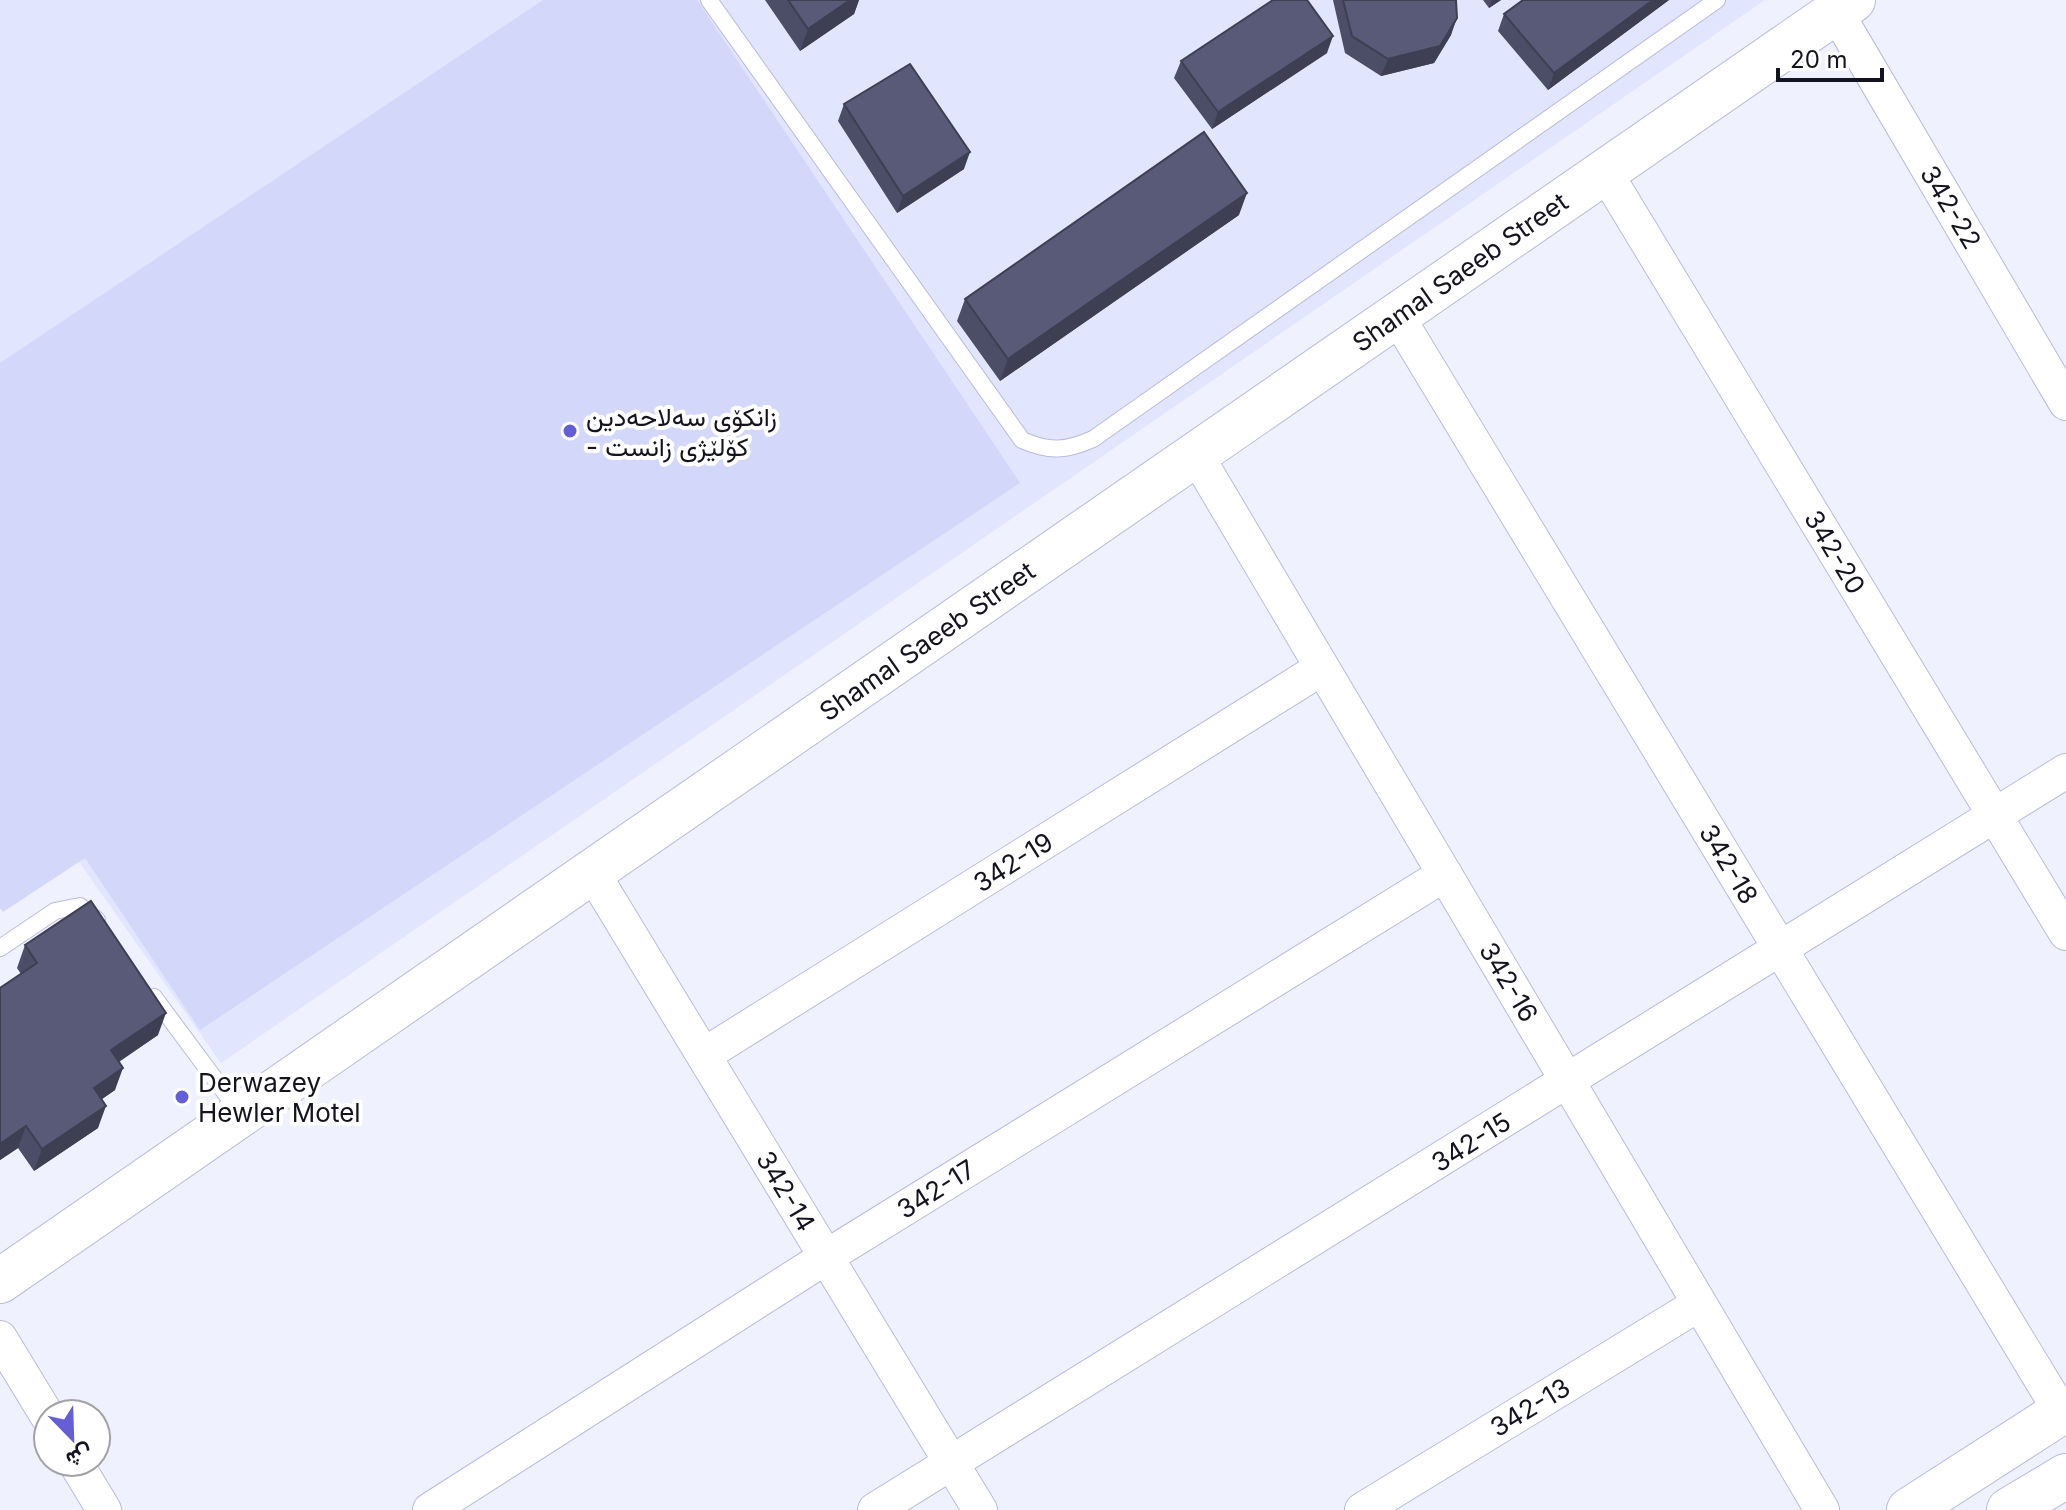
<svg xmlns="http://www.w3.org/2000/svg" width="2066" height="1510" viewBox="0 0 2066 1510" font-family="Inter,Vazirmatn,sans-serif">
<style>
.built{fill:#e2e5fe}
.green{fill:#d3d7fa}
.lines{fill:none;stroke-linecap:round;stroke-linejoin:round}
.lane-casing{stroke:#b8bbdc;stroke-width:18}
.street-casing{stroke:#b8bbdc;stroke-width:36}
.secondary-casing{stroke:#b8bbdc;stroke-width:46}
.highway-casing{stroke:#b8bbdc;stroke-width:46}
.lane{stroke:#fff;stroke-width:16}
.street{stroke:#fff;stroke-width:34}
.secondary{stroke:#fff;stroke-width:44}
.highway{stroke:#fff;stroke-width:44}
.wall{fill:#4c4d66}
.shaded-wall{fill:#3e3f53}
.building{fill:#585a77;stroke:#3e3f53;stroke-width:2}
.poi-dot{fill:#645ed7;stroke:#fff;stroke-width:3}
.labels{text-anchor:middle;dominant-baseline:central;stroke-width:8;stroke-linejoin:round;paint-order:stroke}
.street-label{font-size:26px;fill:#141420;stroke:#fff}
.poi-label{font-size:26px;fill:#141420;stroke:#fff;text-anchor:start}
</style>
<rect width="100%" height="100%" fill="#eff1ff"/>
<path class="built" d="M0,0H1765L221,1063L79,862L9,894L0,881Z"/>
<path class="green" d="M543,0H697L1020,483L200,1030L85,858L3,912L0,908V363Z"/>
<g class="lines">
<g class="lane-casing">
<path id="lane" d="M709,0L1022,440C1049,452 1066,451 1093,439L1717,0
M0,948L55,911L80,906L97,920
M154,997L240,1113"/>
</g>
<g class="street-casing">
<path id="street" d="M1836,12L2066,403
M1605,172L2066,933
M1397,316L2061,1412
M1196,455L1822,1510
M592,872L980,1510
M704,1055L1322,668
M0,1338L48,1417
M75,1462L104,1510
M430,1510L826,1257L1445,874
M875,1510L2066,771
M1362,1510L1699,1304"/>
</g>
<g class="secondary-casing">
<path id="secondary" d="M0,1281L1853,0"/>
</g>
<g class="highway-casing">
<path id="highway" d="M1909,1510L2066,1409
M2009,1510L2066,1476"/>
</g>
<use href="#lane" class="lane"/>
<use href="#street" class="street"/>
<use href="#secondary" class="secondary"/>
<use href="#highway" class="highway"/>
</g>
<path class="wall" d="M765,0H859L854,14L800,51Z
M1333,0H1456L1451,35L1434,63L1381,76L1345,53Z
M1483,0H1501L1489,8Z
M1669,0L1548,90L1498,31L1504,14Z
M1327,53L1212,129L1174,78L1181,61Z
M844,104L964,169L897,213L838,121Z
M1239,215L1000,381L957,321L965,299Z
M25,945L158,1035L119,1062L115,1090L102,1099L98,1128L34,1171L18,1148L0,1160V988L21,974L17,968Z"/>
<path class="shaded-wall" d="M850,0H859L854,14L800,51L808,29Z
M1492,0H1501L1489,8Z
M1653,0H1669L1548,90L1554,73Z
M1457,18L1451,35L1434,63L1381,76L1388,59Z
M1333,36L1327,53L1212,129L1218,112Z
M970,152L964,169L897,213L903,196Z
M1247,193L1239,215L1000,381L1008,359Z
M166,1013L158,1035L103,1072L111,1050Z
M123,1068L115,1090L86,1110L94,1088Z
M106,1106L98,1128L34,1171L42,1149Z
M26,1126L18,1148L0,1160V1144Z"/>
<path class="building" d="M788,0H850L808,29Z
M1273,0H1307L1333,36L1218,112L1181,61Z
M1343,0H1456L1457,18L1440,46L1388,59L1352,36Z
M1523,0H1653L1554,73L1504,14Z
M910,64L970,152L903,196L844,104Z
M1204,132L1247,193L1008,359L965,299Z
M91,901L166,1013L111,1050L123,1068L94,1088L106,1106L42,1149L26,1126L0,1144V988L37,963L25,945Z"/>
<g class="poi-dot">
<circle cx="570" cy="431" r="8"/>
<circle cx="182" cy="1097" r="8"/>
</g>
<g class="labels">
<g class="street-label">
<text transform="translate(1951 207) rotate(59)">342-22</text>
<text transform="translate(1460 272) rotate(-35)">Shamal Saeeb Street</text>
<text transform="translate(1835 552) rotate(59)">342-20</text>
<text transform="translate(927 641) rotate(-35)">Shamal Saeeb Street</text>
<text transform="translate(1013 862) rotate(-32)">342-19</text>
<text transform="translate(1729 864) rotate(59)">342-18</text>
<text transform="translate(1509 982) rotate(59)">342-16</text>
<text transform="translate(1471 1142) rotate(-32)">342-15</text>
<text transform="translate(936 1189) rotate(-32)">342-17</text>
<text transform="translate(786 1191) rotate(59)">342-14</text>
<text transform="translate(1530 1407) rotate(-31)">342-13</text>
</g>
<g class="poi-label">
<text x="586" y="416">زانکۆی سەلاحەدین<tspan x="586" dy="30">- کۆلێژی زانست</tspan></text>
<text x="198" y="1082">Derwazey<tspan x="198" dy="30">Hewler Motel</tspan></text>
</g>
</g>
<g transform="translate(72 1438) rotate(157)"><circle r="38" fill="#ffffff" stroke="#a1a1a6" stroke-width="2"/>
<path d="M0-6L14 30L0 20L-14 30Z" fill="#645ed7"/>
<text y="-12" font-size="22" font-weight="bold" text-anchor="middle" fill="#141420">ش</text>
</g>
<path d="M1778 68v12h104v-12" fill="none" stroke="#141420" stroke-width="4"/>
<text x="1790" y="68" font-size="24" fill="#141420" stroke="#ffffff" stroke-width="6" paint-order="stroke">20 m</text>
</svg>
